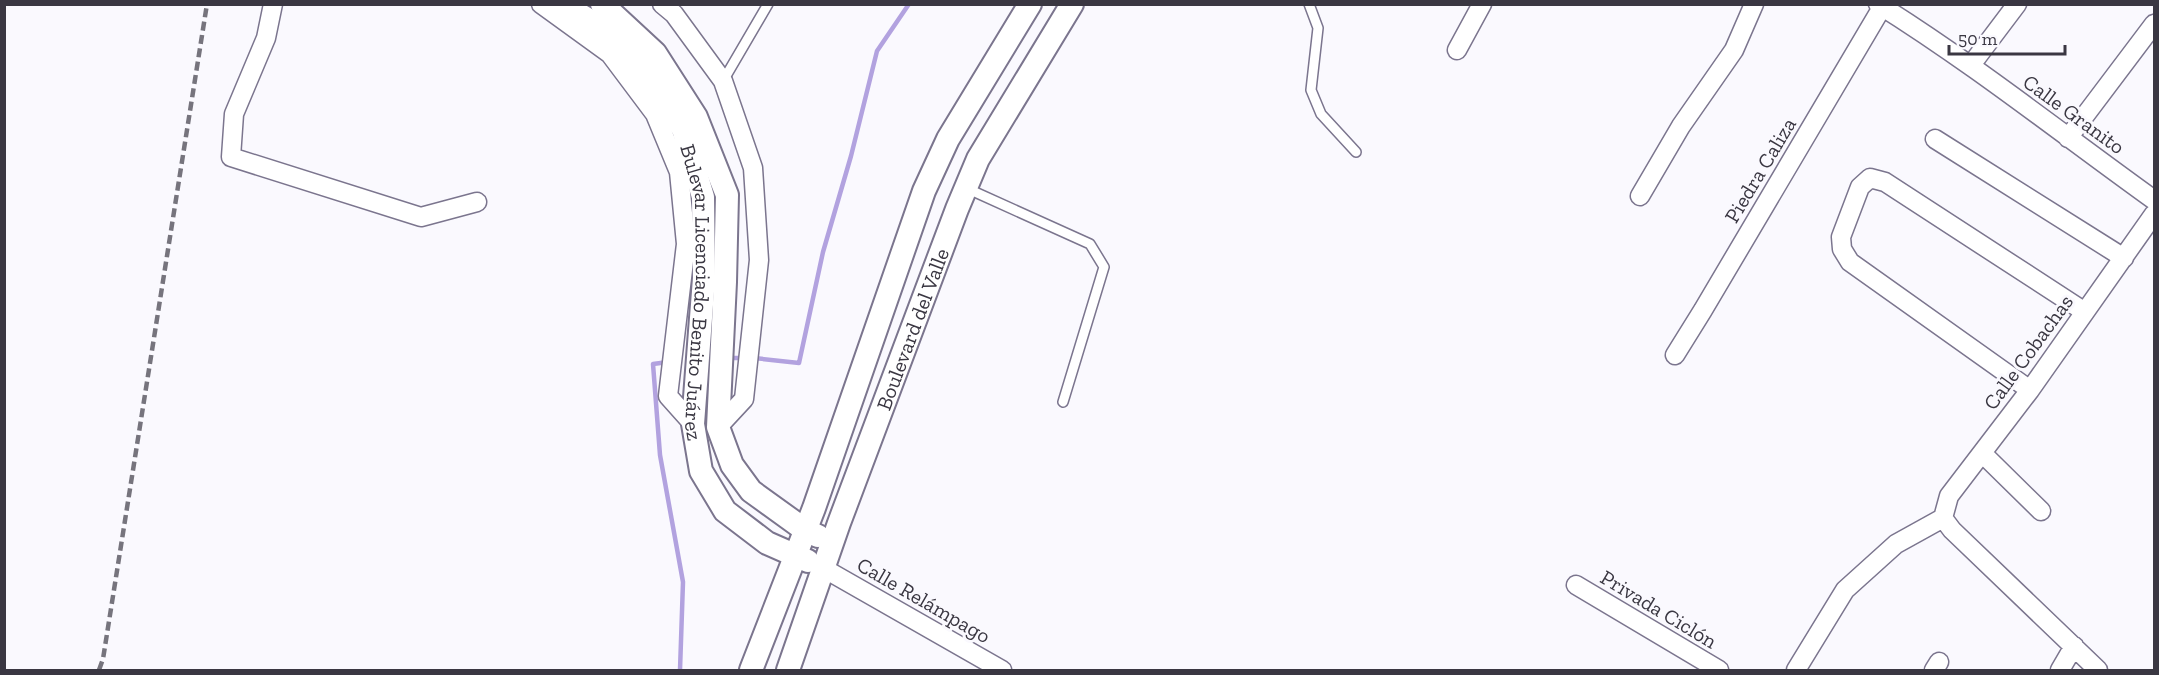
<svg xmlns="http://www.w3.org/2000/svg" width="2159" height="675" viewBox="0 0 2159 675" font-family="'Zilla Slab',serif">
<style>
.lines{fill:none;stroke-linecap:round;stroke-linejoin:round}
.stream{stroke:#b2a2df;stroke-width:4.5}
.service-casing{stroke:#7b758e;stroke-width:12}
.minor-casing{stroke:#7b758e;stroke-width:21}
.tertiary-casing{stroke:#7b758e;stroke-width:26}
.service{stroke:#fff;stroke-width:9}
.minor{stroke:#fff;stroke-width:18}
.tertiary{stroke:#fff;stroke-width:22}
.rail{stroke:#76747d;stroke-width:4.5;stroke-dasharray:9 4.5;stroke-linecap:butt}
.labels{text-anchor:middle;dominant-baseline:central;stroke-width:6;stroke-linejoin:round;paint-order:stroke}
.street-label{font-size:21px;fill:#3a3742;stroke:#faf9fe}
</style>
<rect width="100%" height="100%" fill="#faf9fe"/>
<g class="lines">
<path class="stream" d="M727,358H745
M754,358L799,363L823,252L851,156L877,51L909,4
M668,362L653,364L660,455L683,582L680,670"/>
<g class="service-casing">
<path id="service" d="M1309,4L1318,28L1311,90L1321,114L1356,152
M723,81L768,4
M966,188L1090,244L1104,267L1063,402"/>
</g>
<g class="minor-casing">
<path id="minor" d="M273,4L266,38L234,114L231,157L421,217L477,202
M541,4L610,54L655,114L679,172L686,244L668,396L693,424
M662,4L674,14L723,81L753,168L759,260L744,399L718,427
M1878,4C1974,64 2062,134 2154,200
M1457,50L1482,4
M1971,65L2017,4
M2068,138L2154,24
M1935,139L2124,258
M1640,196L1681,126L1734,50L1754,4
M1675,355L1703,310L1884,4
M2030,390L1850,262L1842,249L1841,237L1860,187L1870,178L1885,182L2085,312
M1982,453L2041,511
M1943,518L1949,496L2030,390L2154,214
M1943,518L1952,530L2098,670
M823,568L1002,670
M1576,585L1719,670
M1796,670L1845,590L1896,544L1943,518
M1934,670L1939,662
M2060,670L2074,646"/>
</g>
<g class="tertiary-casing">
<g id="tertiary">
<path id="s1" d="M562,4L599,26L639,66L683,129L703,197L704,278L693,424L701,471L725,511L767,543L808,561"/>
<path d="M602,4L655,53L696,117L727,195L725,282L718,427L732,465L751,491L805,530L818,536"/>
<path d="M751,670L814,508L924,191L948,139L1030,4"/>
<path id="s2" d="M788,670L839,523L957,209L978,159L1072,4"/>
</g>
</g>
<use href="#service" class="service"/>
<use href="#minor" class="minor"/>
<use href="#tertiary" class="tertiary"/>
<path class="rail" d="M99,670L103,659L207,4"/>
</g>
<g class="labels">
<g class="street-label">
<text transform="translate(2074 114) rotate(36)">Calle Granito</text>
<text transform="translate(1760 170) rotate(-59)">Piedra Caliza</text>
<text stroke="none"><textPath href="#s1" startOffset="342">Bulevar Licenciado Benito Juárez</textPath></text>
<text stroke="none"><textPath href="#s2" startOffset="363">Boulevard del Valle</textPath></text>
<text transform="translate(2028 352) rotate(-54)">Calle Cobachas</text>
<text transform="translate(924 600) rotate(30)">Calle Relámpago</text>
<text transform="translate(1659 609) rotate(31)">Privada Ciclón</text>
</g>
</g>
<rect width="2159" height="675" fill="none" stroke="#3a3742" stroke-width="12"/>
<path d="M1949 45v9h116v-9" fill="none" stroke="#3a3742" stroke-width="3"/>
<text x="1958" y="45" font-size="18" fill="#3a3742" stroke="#faf9fe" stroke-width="4.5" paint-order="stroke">50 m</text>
</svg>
